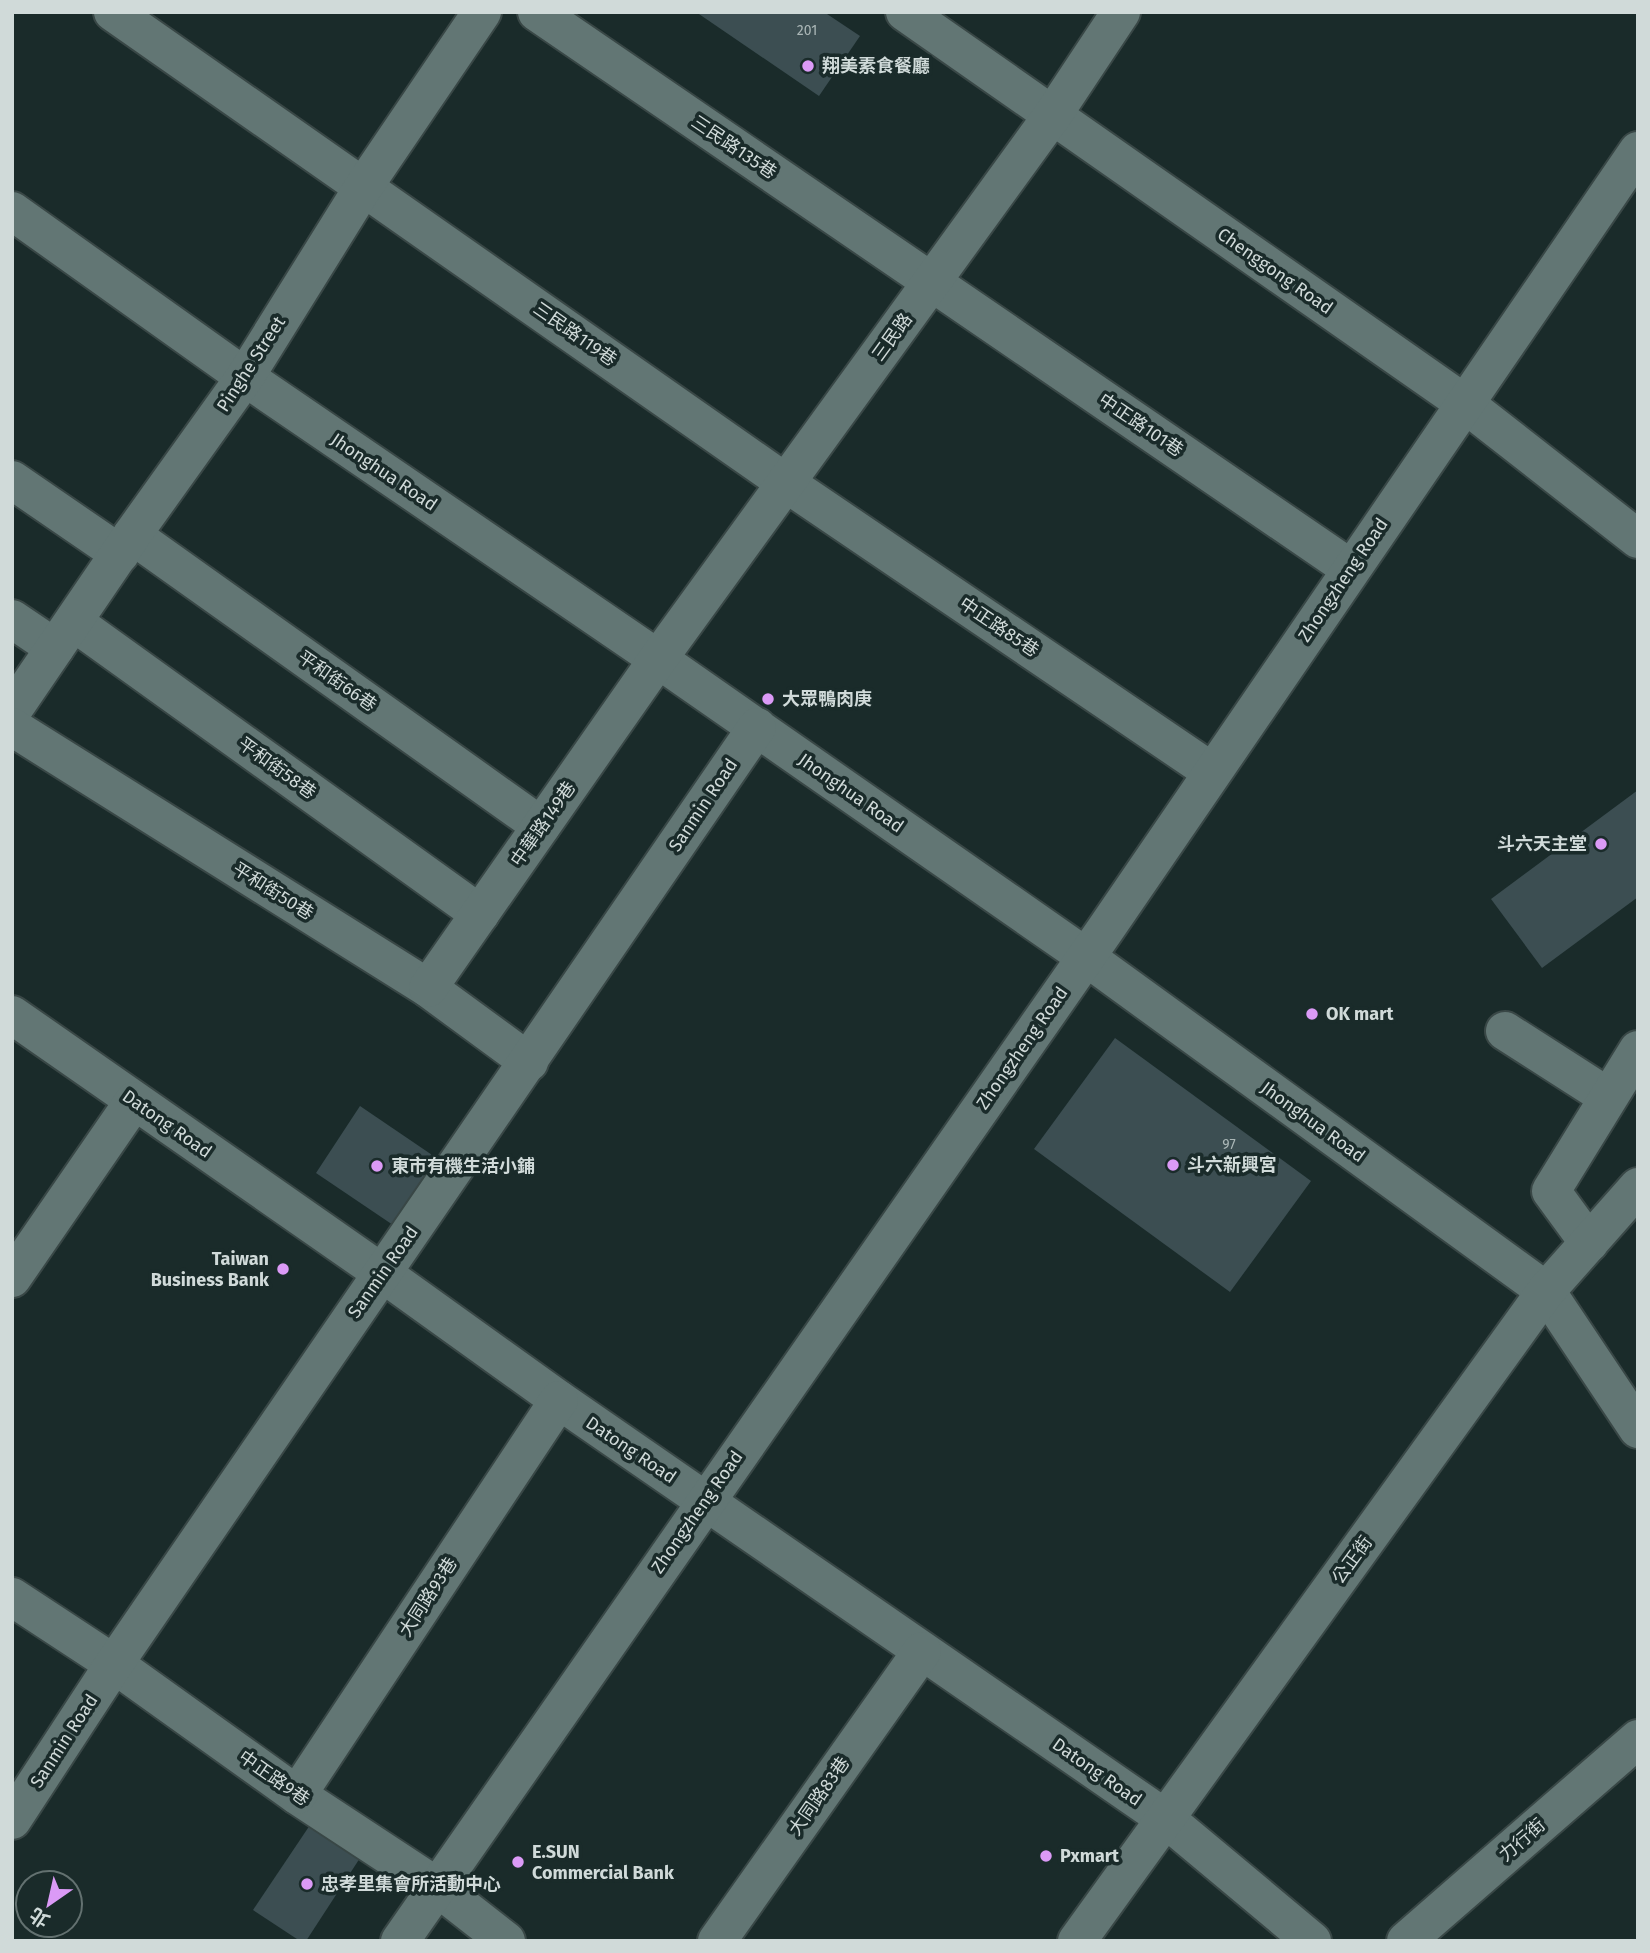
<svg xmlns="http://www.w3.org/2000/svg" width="1650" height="1953" viewBox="0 0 1650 1953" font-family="'Fira Sans','Noto Sans TC',sans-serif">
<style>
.building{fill:#3c4e52}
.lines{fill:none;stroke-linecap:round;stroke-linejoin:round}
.minor-casing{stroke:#394746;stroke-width:42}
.minor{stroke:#627674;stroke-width:38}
.poi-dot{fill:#db9af6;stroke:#1a2b2a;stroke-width:2.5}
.labels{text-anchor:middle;stroke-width:7;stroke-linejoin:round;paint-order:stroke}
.number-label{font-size:14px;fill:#abb7b7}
.poi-label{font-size:18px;font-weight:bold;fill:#d0dad9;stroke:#1a2b2a;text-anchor:start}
.street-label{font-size:18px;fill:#d0dad9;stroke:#1a2b2a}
</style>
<rect width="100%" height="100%" fill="#1a2b2a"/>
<g class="building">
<polygon points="696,12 824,12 860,36 819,96"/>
<polygon points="1638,790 1638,897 1542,968 1491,899"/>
<polygon points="1115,1038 1311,1181 1230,1292 1034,1149"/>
<polygon points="360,1106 438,1159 393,1225 316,1173"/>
<polygon points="310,1825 360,1858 306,1941 300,1941 253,1910"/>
</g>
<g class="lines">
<g class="minor-casing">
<g id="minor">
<polyline points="113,12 786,483 1212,772"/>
<polyline points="537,12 1351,569"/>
<polyline points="905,12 1464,403 1638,539"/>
<polyline points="12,211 245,377 658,659 1086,957 1546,1291 1638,1429"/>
<polyline points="12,480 120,554"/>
<polyline points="132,535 541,826"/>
<polyline points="12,619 55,648"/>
<polyline points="75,623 480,914"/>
<polyline points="12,711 132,535 245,377 364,186 482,12"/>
<polyline points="12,727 428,988 529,1062"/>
<polyline points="428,988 658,659 1052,116 1121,12"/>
<polyline points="12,1015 382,1273 559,1400 1166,1819 1312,1941"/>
<polyline points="1505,1031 1608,1097"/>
<polyline points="1589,1243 1551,1191 1638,1050"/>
<polyline points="12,1278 134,1101"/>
<polyline points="12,1597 114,1664 297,1795 437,1887 506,1941"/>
<polyline points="297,1795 559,1400"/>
<polyline points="12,1820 114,1664 757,727"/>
<polyline points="400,1941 1105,930 1638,151"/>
<polyline points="717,1941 922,1651"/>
<polyline points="1077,1941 1546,1291 1638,1187"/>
<polyline points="1406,1941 1638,1739"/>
</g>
</g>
<use href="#minor" class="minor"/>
</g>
<g class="poi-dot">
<circle cx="808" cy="66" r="7"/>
<circle cx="768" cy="699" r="7"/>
<circle cx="1601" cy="844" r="7"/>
<circle cx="1312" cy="1014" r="7"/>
<circle cx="1173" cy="1165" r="7"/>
<circle cx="377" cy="1166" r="7"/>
<circle cx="283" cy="1269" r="7"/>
<circle cx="1046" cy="1856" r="7"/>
<circle cx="518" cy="1862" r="7"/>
<circle cx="307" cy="1884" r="7"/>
</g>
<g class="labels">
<g class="number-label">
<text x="807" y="35">201</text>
<text x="1229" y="1149">97</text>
</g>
<g class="poi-label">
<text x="822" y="72">翔美素食餐廳</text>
<text x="782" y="705">大眾鴨肉庚</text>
<text x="1587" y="850" text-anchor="end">斗六天主堂</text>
<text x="1326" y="1020">OK mart</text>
<text x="1187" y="1171">斗六新興宮</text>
<text x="391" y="1172">東市有機生活小鋪</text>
<text x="269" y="1265" text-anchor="end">Taiwan<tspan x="269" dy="21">Business Bank</tspan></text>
<text x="532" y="1858">E.SUN<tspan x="532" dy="21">Commercial Bank</tspan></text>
<text x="1060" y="1862">Pxmart</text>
<text x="321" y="1890">忠孝里集會所活動中心</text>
</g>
<g class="street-label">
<text transform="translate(734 147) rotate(34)" y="6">三民路135巷</text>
<text transform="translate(1275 271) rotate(35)" y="6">Chenggong Road</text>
<text transform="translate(575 334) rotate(35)" y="6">三民路119巷</text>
<text transform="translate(892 337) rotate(-54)" y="6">三民路</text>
<text transform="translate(251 364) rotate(-57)" y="6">Pinghe Street</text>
<text transform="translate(1141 425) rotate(34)" y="6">中正路101巷</text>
<text transform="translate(384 472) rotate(34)" y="6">Jhonghua Road</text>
<text transform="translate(1343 580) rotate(-56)" y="6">Zhongzheng Road</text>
<text transform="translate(999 627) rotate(34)" y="6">中正路85巷</text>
<text transform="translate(337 681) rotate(35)" y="6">平和街66巷</text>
<text transform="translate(277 768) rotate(36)" y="6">平和街58巷</text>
<text transform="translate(851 793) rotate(35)" y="6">Jhonghua Road</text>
<text transform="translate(703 805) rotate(-56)" y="6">Sanmin Road</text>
<text transform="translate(543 824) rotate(-55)" y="6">中華路149巷</text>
<text transform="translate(273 891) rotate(32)" y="6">平和街50巷</text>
<text transform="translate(1022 1048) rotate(-55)" y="6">Zhongzheng Road</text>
<text transform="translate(1313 1122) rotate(36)" y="6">Jhonghua Road</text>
<text transform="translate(167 1124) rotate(35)" y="6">Datong Road</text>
<text transform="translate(383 1272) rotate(-55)" y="6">Sanmin Road</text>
<text transform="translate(631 1450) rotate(34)" y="6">Datong Road</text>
<text transform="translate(697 1512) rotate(-55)" y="6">Zhongzheng Road</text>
<text transform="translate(1352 1560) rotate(-54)" y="6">公正街</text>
<text transform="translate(428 1597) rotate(-57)" y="6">大同路93巷</text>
<text transform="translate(64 1741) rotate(-57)" y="6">Sanmin Road</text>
<text transform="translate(1097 1772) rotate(35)" y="6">Datong Road</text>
<text transform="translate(274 1778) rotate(35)" y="6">中正路9巷</text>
<text transform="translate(819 1796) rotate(-55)" y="6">大同路83巷</text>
<text transform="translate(1522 1840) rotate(-41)" y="6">力行街</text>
</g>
</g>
<rect width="1650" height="1953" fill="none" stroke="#d0dad9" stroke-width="28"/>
<g transform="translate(49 1904) rotate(214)"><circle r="33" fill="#1a2b2a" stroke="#637170" stroke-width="2"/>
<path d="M0-5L12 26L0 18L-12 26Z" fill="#db9af6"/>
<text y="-10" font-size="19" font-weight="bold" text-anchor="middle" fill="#d0dad9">北</text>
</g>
</svg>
